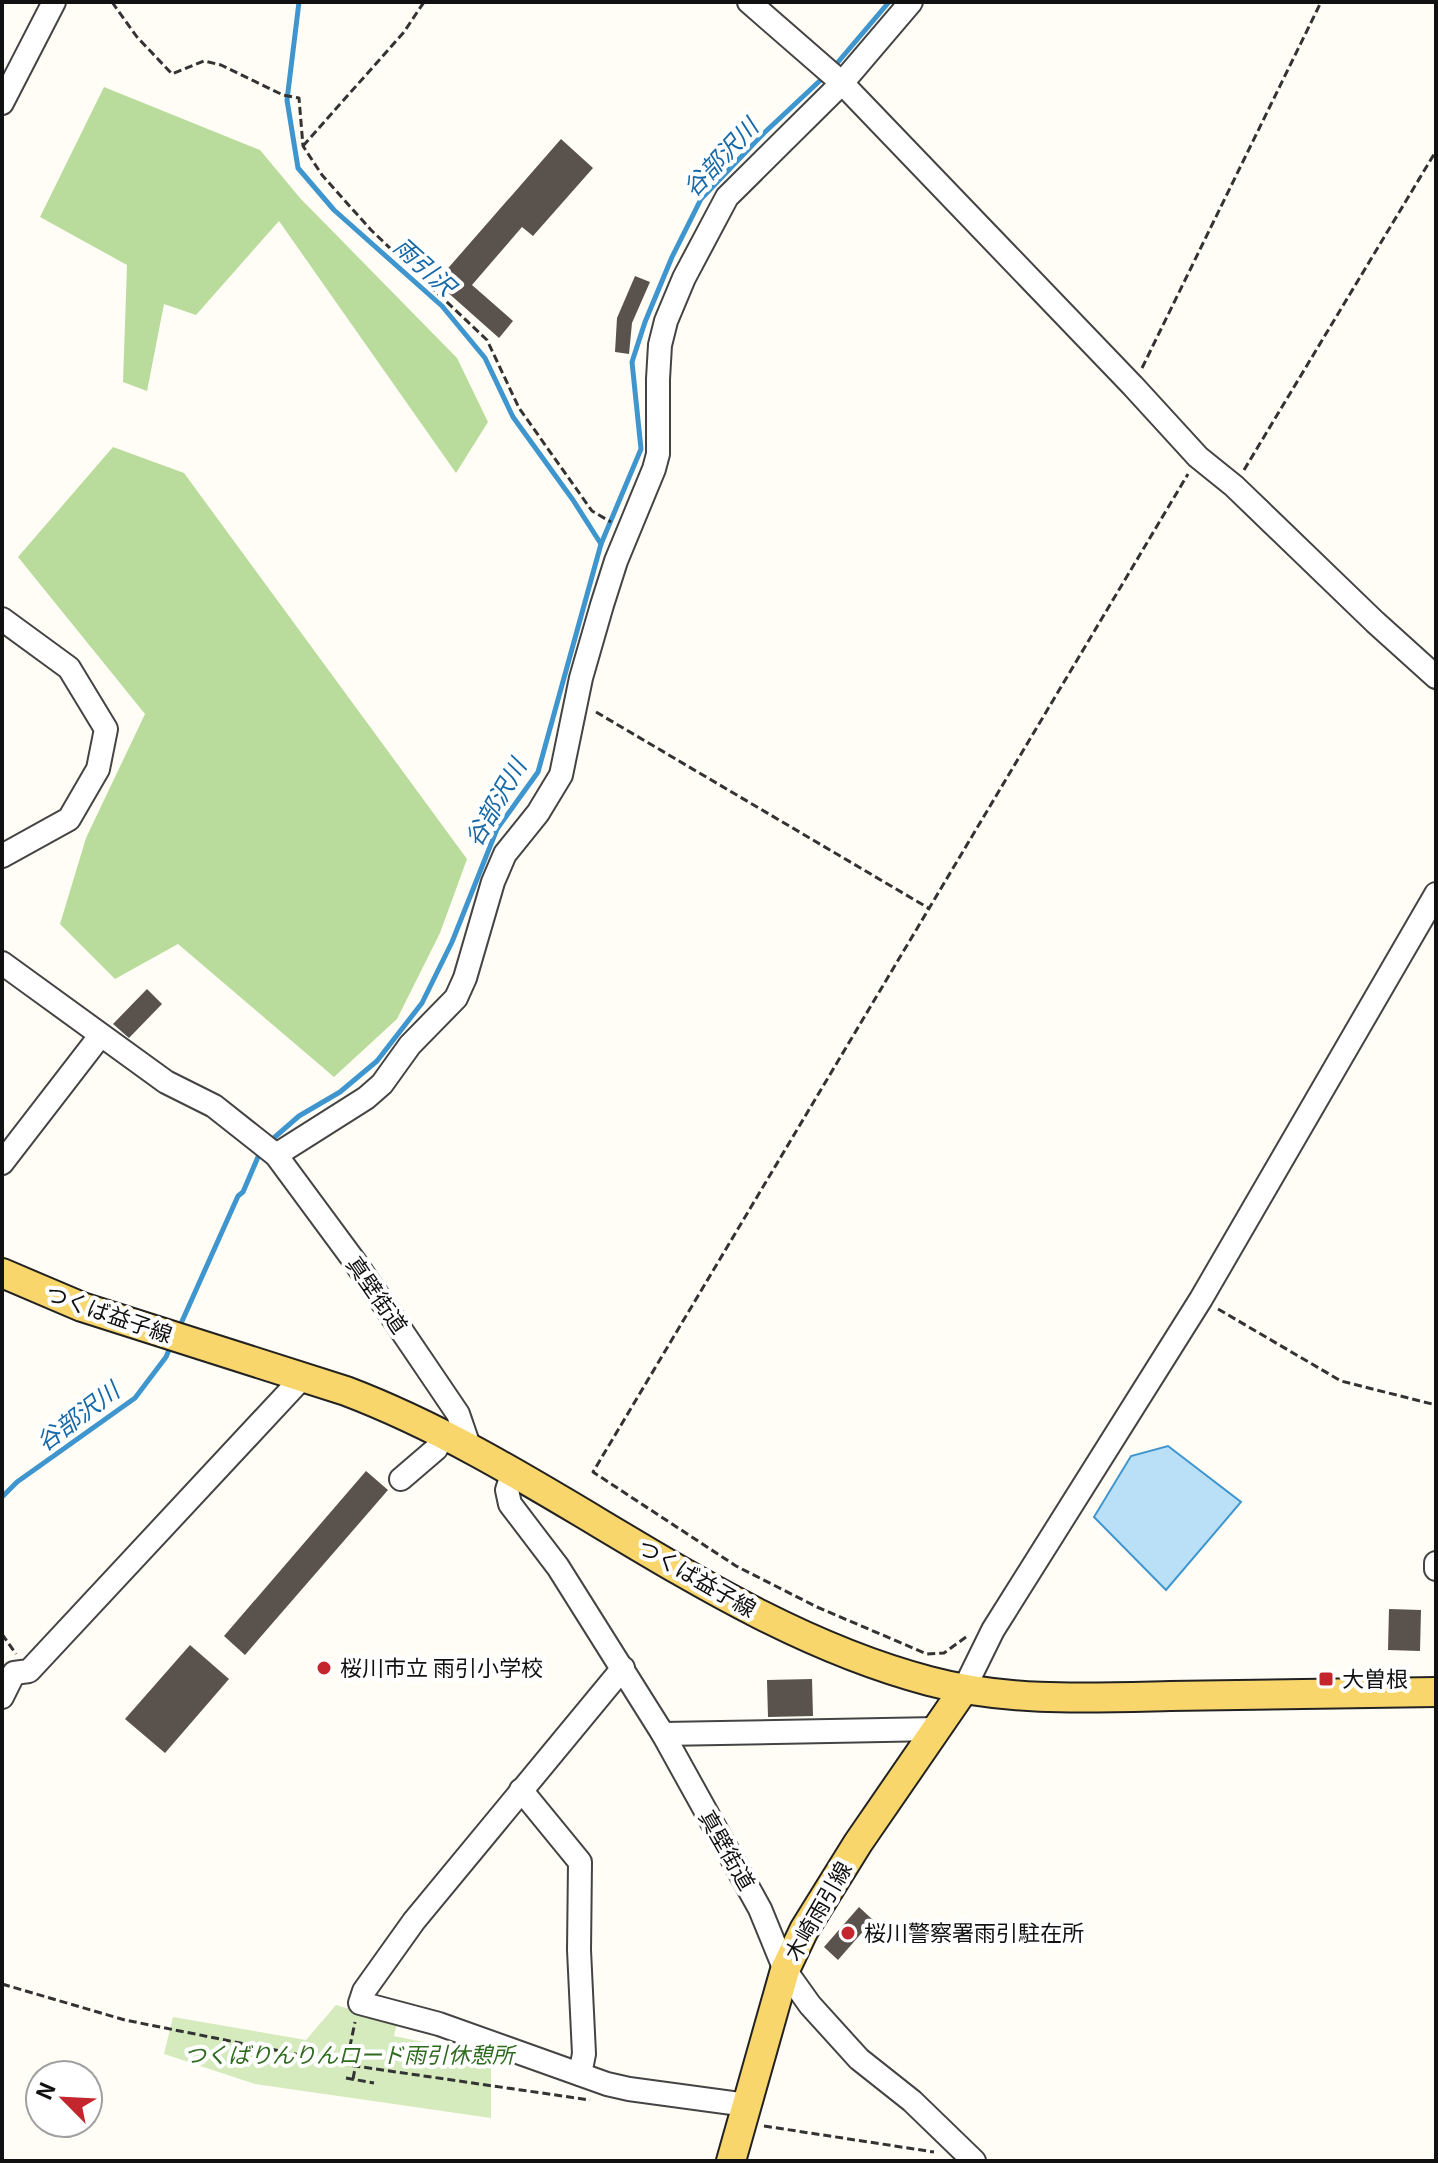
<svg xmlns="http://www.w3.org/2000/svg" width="1438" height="2163" viewBox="0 0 1438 2163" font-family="Georgia,'Noto Sans JP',serif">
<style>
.green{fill:#d5ebbd}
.forest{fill:#b9dc9c}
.water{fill:#b9e0f7;stroke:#3f96cf;stroke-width:2}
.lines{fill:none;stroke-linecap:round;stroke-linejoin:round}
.stream{stroke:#3f96cf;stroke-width:5}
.building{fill:#5a524d}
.minor-casing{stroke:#444;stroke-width:26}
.major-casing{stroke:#222;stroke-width:32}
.path{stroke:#333;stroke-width:3;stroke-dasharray:8 4;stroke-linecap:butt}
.minor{stroke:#fff;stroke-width:22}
.major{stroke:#f9d66b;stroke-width:28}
.poi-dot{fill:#c4262e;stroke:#fff;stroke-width:3}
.labels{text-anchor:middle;stroke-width:8;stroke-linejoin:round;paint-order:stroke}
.street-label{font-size:22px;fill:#111;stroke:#fff}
.poi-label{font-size:22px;fill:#111;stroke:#fff;text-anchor:start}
.park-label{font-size:22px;font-style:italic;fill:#2f6b1f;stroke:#fff}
.water-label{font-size:24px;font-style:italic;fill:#1768a6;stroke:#fff}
</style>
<rect width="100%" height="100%" fill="#fffdf5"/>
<polygon class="green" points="336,2005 397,2023 394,2036 491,2056 491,2118 255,2084 164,2054 173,2017 306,2040"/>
<g class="forest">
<polygon points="104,87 260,150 300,198 457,358 488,422 456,473 279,221 196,315 164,304 147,391 123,382 127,265 40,217"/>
<polygon points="113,447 184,473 467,859 440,933 397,1019 334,1077 178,944 115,979 60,924 86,838 145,714 18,557"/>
</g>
<polygon class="water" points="1168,1446 1241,1502 1166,1590 1094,1517 1131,1456"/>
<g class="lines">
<g class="stream">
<polyline points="299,2 287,100 298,168 334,210 442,306 485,358 513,417 573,500 601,544"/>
<polyline points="833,68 889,2"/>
<polyline points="268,1143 299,1116 340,1092 377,1061 422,1003 452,942 497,829 538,772 601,544 641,449 632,362 645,322 672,257 701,199 764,133 826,75"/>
<polyline points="179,1328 238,1196 243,1192 261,1150"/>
<polyline points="2,1497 17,1482 135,1398 166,1357 171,1345"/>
</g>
</g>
<g class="building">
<polygon points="561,139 593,168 533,236 522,227 472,285 513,321 499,338 436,282"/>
<polygon points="635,276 650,282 632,323 629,354 615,352 617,318"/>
<polygon points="147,989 162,1004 129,1038 113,1024"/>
<polygon points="366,1471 388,1490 245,1655 224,1636"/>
<polygon points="1389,1609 1421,1610 1420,1651 1388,1650"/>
<polygon points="190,1645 229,1679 165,1753 125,1719"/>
<polygon points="812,1679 813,1716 768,1717 767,1680"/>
<polygon points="859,1907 873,1920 838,1960 824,1947"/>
</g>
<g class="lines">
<g class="minor-casing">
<g id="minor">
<polyline points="749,2 842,83 1133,386 1198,457 1234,486 1375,622 1436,677"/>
<polyline points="2,103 54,2"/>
<polyline points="2,619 69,668 106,729 98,769 69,819 2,856"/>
<polyline points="2,963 166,1082 214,1106 276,1155 355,1262 435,1380 458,1414 469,1446"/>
<polyline points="276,1155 366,1098 382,1084 410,1045 456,998 465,978 493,882 505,854 538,813 561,775 581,678 602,605 616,561 654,469 658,454 658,379 660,345 666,321 684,278 727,197 842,83 911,2"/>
<polyline points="2,1163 100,1036"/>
<polyline points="513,1471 507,1490 510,1504 558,1567 663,1734 760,1909 785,1970 810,2005 859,2059 912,2101 974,2161"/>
<polyline points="401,1479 436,1449 444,1434"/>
<polyline points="1436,1563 1436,1569"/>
<polyline points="623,1668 414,1921 364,1991 360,2003 439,2024 607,2084 629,2089 747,2105"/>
<polyline points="964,1689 993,1630 1201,1299 1436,894"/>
<polyline points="2,1697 14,1673 29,1671 303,1377"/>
<polyline points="663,1734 937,1729"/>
<polyline points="521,1790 580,1862 579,1950 584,2054 580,2074"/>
</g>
</g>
<g class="major-casing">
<g id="major">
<path d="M2 1273 82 1307 346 1391C549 1468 717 1625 929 1681 1007 1702 1090 1698 1170 1696 1259 1695 1347 1693 1436 1692"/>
<polyline points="731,2161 785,1970 804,1930 858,1843 964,1689"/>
</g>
</g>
<g class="path">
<polyline points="112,2 137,37 172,74 204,61 221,65 283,95 299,98 303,146 322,175 371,230 487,340 519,408 592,511 611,522"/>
<polyline points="303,146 404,32 424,2"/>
<polyline points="1142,368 1321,2"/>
<polyline points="1244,470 1436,151"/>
<polyline points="596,712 930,909"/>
<polyline points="1218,1309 1341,1381 1436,1405"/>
<polyline points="2,1634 16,1654"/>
<polyline points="966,1637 944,1653 927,1654 817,1607 736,1566 593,1472 1188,474"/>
<polyline points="2,1984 125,2020 355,2066 590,2100"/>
<polyline points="346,2078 374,2083"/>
<polyline points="353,2079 358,2053 350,2046 355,2022"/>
<polyline points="764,2126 934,2152"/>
</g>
<use href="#minor" class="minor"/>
<use href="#major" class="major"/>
</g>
<g class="poi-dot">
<circle cx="324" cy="1668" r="8"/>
<rect x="1318" y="1671" width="16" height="16" rx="4"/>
<circle cx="848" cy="1933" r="8"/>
</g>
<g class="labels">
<g class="street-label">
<text transform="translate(377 1295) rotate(55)" y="8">真壁街道</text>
<text transform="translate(109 1314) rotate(19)" y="8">つくば益子線</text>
<text transform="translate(697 1578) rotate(30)" y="8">つくば益子線</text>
<text transform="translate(727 1850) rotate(60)" y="8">真壁街道</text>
<text transform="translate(818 1911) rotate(-60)" y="8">木崎雨引線</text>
</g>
<g class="poi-label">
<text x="340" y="1676">桜川市立 雨引小学校</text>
<text x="1342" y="1687">大曽根</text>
<text x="864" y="1941">桜川警察署雨引駐在所</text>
</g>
<g class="park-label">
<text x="349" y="2063">つくばりんりんロード雨引休憩所</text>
</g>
<g class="water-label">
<text transform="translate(721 158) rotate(-47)" y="8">谷部沢川</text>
<text transform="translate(424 267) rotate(42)" y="8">雨引沢</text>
<text transform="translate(496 803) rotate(-60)" y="8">谷部沢川</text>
<text transform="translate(78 1417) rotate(-37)" y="8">谷部沢川</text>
</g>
</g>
<rect width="1438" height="2163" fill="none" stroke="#111111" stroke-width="8"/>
<g transform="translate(64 2099) rotate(294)"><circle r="38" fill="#ffffff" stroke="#a0a0a0" stroke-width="2"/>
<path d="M0-6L14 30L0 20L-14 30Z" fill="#c4262e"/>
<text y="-12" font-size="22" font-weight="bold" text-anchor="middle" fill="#111111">N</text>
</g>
</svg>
